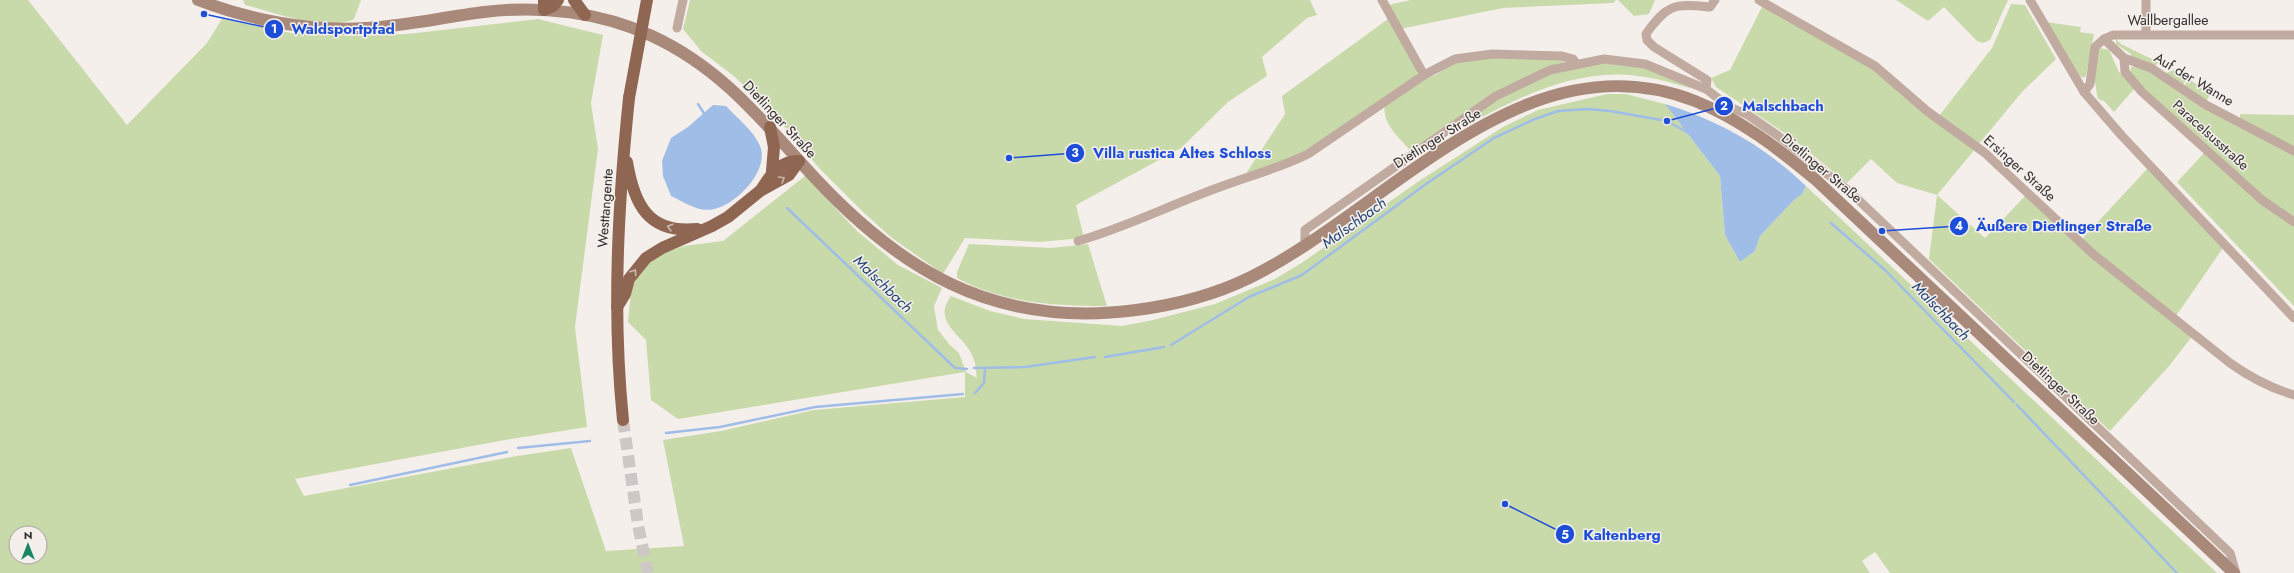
<svg xmlns="http://www.w3.org/2000/svg" width="2294" height="573" viewBox="0 0 2294 573" font-family="Jost,sans-serif">
<style>
.green{fill:#c9daaa;fill-rule:evenodd}
.water{fill:#9fbde6}
.lines{fill:none;stroke-linecap:round;stroke-linejoin:round}
.stream{stroke:#9fbde6;stroke-width:2.5}
.trunk-tunnel{stroke:#cdc8c6;stroke-width:12;stroke-dasharray:12 6;stroke-linecap:butt}
.minor{stroke:#c1aba0;stroke-width:9}
.secondary{stroke:#a98979;stroke-width:12}
.trunk{stroke:#8f6651;stroke-width:12}
.trunk-bridge{stroke:#8f6651;stroke-width:12}
.oneway{stroke:#ccb8ae}
.labels{text-anchor:middle;stroke-width:3;stroke-linejoin:round;paint-order:stroke}
.street-label{font-size:14px;fill:#2f2d2c;stroke:#f5efec}
.water-label{font-size:15px;font-style:italic;fill:#1a4173;stroke:#f5efec}
.leader{fill:none;stroke:#1d4ed8;stroke-width:1.5}
.callout-dot{fill:#1d4ed8;stroke:#f5efec;stroke-width:1.5}
.mark-label{font-size:12px;text-anchor:middle;font-weight:bold;fill:#fff}
.callout-label{font-size:15px;text-anchor:middle;font-weight:bold;fill:#1d4ed8;stroke:#f5efec;stroke-width:3;stroke-linejoin:round;paint-order:stroke}
</style>
<rect width="100%" height="100%" fill="#f5efec"/>
<g class="green">
<path d="M0 0H28L127 125 207 43 222 19 291 33 352 36 407 34 538 19 603 35 591 103 598 149 575 327 587 427 505 440 295 479 304 496 511 457 571 448 606 551 684 546 663 440 721 431 814 410 965 397V372L678 419 651 400 646 340 628 322 631 291 636 278 648 262 664 253 684 246 723 241 805 176 857 231 898 265 942 288 934 306 938 330 949 344 959 353 966 372 977 378C976 373 976 365 974 360 967 335 930 325 951 296L990 311 1024 319 1122 326 1153 320 1215 304 1275 279 1303 262 1419 181 1503 127 1538 110 1607 94H1626L1665 104 1720 176 1725 235 1740 262 1755 251 1760 236 1794 200 1802 194 1806 186 2217 573H1890L1875 552 1862 561 1870 573H0ZM16 533H40V557H16Z"/>
<path d="M243 0H361L354 19C324 33 275 12 245 5Z"/>
<polygon points="690,0 1310,0 1317,15 1307,18 1262,57 1267,76 1228,102 1181,148 1076,205 1084,238 1039,242 965,238 943,274 892,238 863,212 819,168 777,118 735,77 701,51 683,29"/>
<polygon points="1411,0 1616,0 1613,3 1503,8 1400,29 1388,5"/>
<polygon points="1618,0 1655,0 1649,14 1634,16"/>
<polygon points="1896,0 2008,0 1990,40 1983,43 1977,41 1944,7 1928,21"/>
<polygon points="2011,4 2025,5 2056,59 2022,92 1978,145 1939,116 1992,48"/>
<polygon points="1763,5 1875,69 1976,148 1937,195 1985,238 2027,194 2193,335 2170,365 2110,431 1929,259 1937,195 1897,183 1871,159 1847,183 1792,138 1716,87 1711,78 1730,70"/>
<polygon points="1388,19 1417,68 1417,75 1301,156 1248,174 1247,172 1285,114 1282,96"/>
<polygon points="2046,22 2081,27 2080,32 2094,34 2086,76 2083,78 2078,75"/>
<polygon points="2116,39 2121,44 2158,62 2155,67 2131,56 2131,54 2116,44"/>
<path d="M2100 48 2109 50 2119 72 2135 88 2114 112 2104 101 2098 99C2095 84 2091 62 2100 48Z"/>
<path d="M1495 57 1566 59V62C1509 78 1464 116 1417 150H1410C1398 136 1381 123 1385 103L1423 79 1436 75 1456 61Z"/>
<path d="M1600 63 1644 67 1691 86 1690 88C1675 84 1660 79 1645 77 1584 66 1527 93 1475 121L1472 117 1512 91 1551 74Z"/>
<polygon points="2139,66 2294,153 2294,217 2261,195 2139,85 2130,72 2131,67"/>
<polygon points="2174,70 2187,78 2183,85 2166,73"/>
<polygon points="2189,79 2210,94 2206,102 2184,86"/>
<polygon points="2240,114 2294,115 2294,149 2240,118"/>
<polygon points="2205,152 2294,224 2294,306 2177,182"/>
<polygon points="2148,168 2223,248 2176,316 2081,240"/>
<path d="M969 244 1051 248 1088 244 1107 306C1055 306 1003 303 957 278V272Z"/>
</g>
<g class="water">
<path d="M1665 104C1718 120 1766 147 1806 186L1802 194 1794 200 1760 236 1755 251 1740 262 1725 235 1720 176Z"/>
<path d="M713 105 726 106C737 118 754 131 760 146 770 170 737 204 714 209 699 213 684 202 671 196L663 176 662 161 671 138 688 127Z"/>
</g>
<g class="lines">
<g class="stream">
<polyline points="698,104 705,115"/>
<polyline points="787,208 955,368 967,369"/>
<polyline points="1831,223 1886,271 2014,402"/>
<polyline points="1171,345 1249,297 1302,275 1426,184 1494,138 1535,119 1558,111 1588,109 1610,111 1667,121 1690,134"/>
<polyline points="1105,357 1164,347"/>
<polyline points="974,368 1025,367 1095,357"/>
<polyline points="975,393 984,383 985,369"/>
<polyline points="2017,405 2177,573"/>
<polyline points="666,433 720,427 815,407 963,394"/>
<polyline points="518,448 590,441"/>
<polyline points="350,485 507,452"/>
</g>
<polyline class="trunk-tunnel" points="623,420 638,525 648,573"/>
<g class="minor">
<polyline points="1382,0 1424,75"/>
<path d="M1759 0 1875 66 1927 111 1985 153 2093 254 2230 363C2251 378 2270 388 2294 395"/>
<polyline points="2030,0 2084,92 2122,136 2294,318"/>
<polyline points="2146,0 2146,34"/>
<polyline points="677,28 683,0"/>
<polyline points="2104,39 2124,58 2151,68 2206,105 2294,151"/>
<polyline points="2124,58 2125,72 2142,92 2262,200 2294,222"/>
<path d="M1706 89 1707 80 1654 47 1647 40 1646 34C1668 3 1675 4 1710 7L1715 0"/>
<polyline points="2084,92 2090,84 2095,47 2104,39 2113,35 2294,35"/>
<path d="M1078 241C1127 227 1172 204 1220 187 1251 175 1278 169 1308 154L1424 75 1455 59 1492 54 1562 56 1573 59 1576 63"/>
<polyline points="1305,245 1305,230 1496,96 1550,70 1604,59 1645,64 1706,89 1728,106 1748,115 1777,135 1849,191 2230,553 2236,573"/>
</g>
<path class="secondary" d="M198 0C250 20 310 32 367 28 406 26 444 17 484 12 541 5 600 12 652 36 717 66 757 114 803 165 896 269 992 329 1136 310 1175 305 1214 295 1249 278 1388 210 1523 34 1695 101 1740 119 1779 149 1816 180L2234 573"/>
<g class="trunk">
<polyline points="544,0 544,10 553,6 558,0"/>
<polyline points="574,0 585,15"/>
<polyline points="770,127 774,147 772,171"/>
<path d="M627 162C634 204 648 234 697 229"/>
<path d="M761 190C771 174 779 161 799 161"/>
<polyline points="617,307 625,294 629,279 646,258 662,248 712,226 728,217 760,191 789,175 799,161"/>
<path d="M623 420C612 312 618 205 629 98"/>
</g>
<polyline class="trunk-bridge" points="629,98 647,0"/>
</g>
<defs><path id="oneway-chevron" d="M-2-3.5L2.5 0L-2 3.5" fill="none" stroke-width="1.6" stroke-linecap="round" stroke-linejoin="round"/></defs>
<g class="oneway">
<use href="#oneway-chevron" transform="translate(782 179) rotate(-31)"/>
<use href="#oneway-chevron" transform="translate(670 227) rotate(-164)"/>
<use href="#oneway-chevron" transform="translate(634 272) rotate(-56)"/>
</g>
<g class="labels">
<g class="street-label">
<text x="2168" y="25">Wallbergallee</text>
<text transform="translate(2194 79) rotate(31)" y="5">Auf der Wanne</text>
<text transform="translate(780 119) rotate(47)" y="5">Dietlinger Straße</text>
<text transform="translate(2211 135) rotate(42)" y="5">Paracelsusstraße</text>
<text transform="translate(1437 138) rotate(-32)" y="5">Dietlinger Straße</text>
<text transform="translate(1822 168) rotate(40)" y="5">Dietlinger Straße</text>
<text transform="translate(2020 168) rotate(42)" y="5">Ersinger Straße</text>
<text transform="translate(605 208) rotate(-86)" y="5">Westtangente</text>
<text transform="translate(2061 388) rotate(43)" y="5">Dietlinger Straße</text>
</g>
<g class="water-label">
<text transform="translate(1354 223) rotate(-36)" y="5">Malschbach</text>
<text transform="translate(883 284) rotate(44)" y="5">Malschbach</text>
<text transform="translate(1941 311) rotate(46)" y="5">Malschbach</text>
</g>
</g>
<path class="leader" d="M204 14L274 29M1667 121L1724 106M1009 158L1075 153M1882 231L1959 226M1505 504L1565 534"/>
<g class="callout-dot">
<circle cx="204" cy="14" r="4"/>
<circle cx="1667" cy="121" r="4"/>
<circle cx="1009" cy="158" r="4"/>
<circle cx="1882" cy="231" r="4"/>
<circle cx="1505" cy="504" r="4"/>
<circle cx="274" cy="29" r="10"/>
<circle cx="1724" cy="106" r="10"/>
<circle cx="1075" cy="153" r="10"/>
<circle cx="1959" cy="226" r="10"/>
<circle cx="1565" cy="534" r="10"/>
</g>
<g class="mark-label">
<text x="274" y="33">1</text>
<text x="1724" y="110">2</text>
<text x="1075" y="157">3</text>
<text x="1959" y="230">4</text>
<text x="1565" y="539">5</text>
</g>
<g class="callout-label">
<text x="343" y="34">Waldsportpfad</text>
<text x="1783" y="111">Malschbach</text>
<text x="1182" y="158">Villa rustica Altes Schloss</text>
<text x="2064" y="231">Äußere Dietlinger Straße</text>
<text x="1622" y="540">Kaltenberg</text>
</g>
<g transform="translate(28 545)"><circle r="19" fill="#f5efec" stroke="#a6a19f"/>
<path d="M0-3L7 15L0 10L-7 15Z" fill="#188563"/>
<text y="-6" font-size="11" font-weight="bold" text-anchor="middle" fill="#2f2d2c">N</text>
</g>
</svg>
